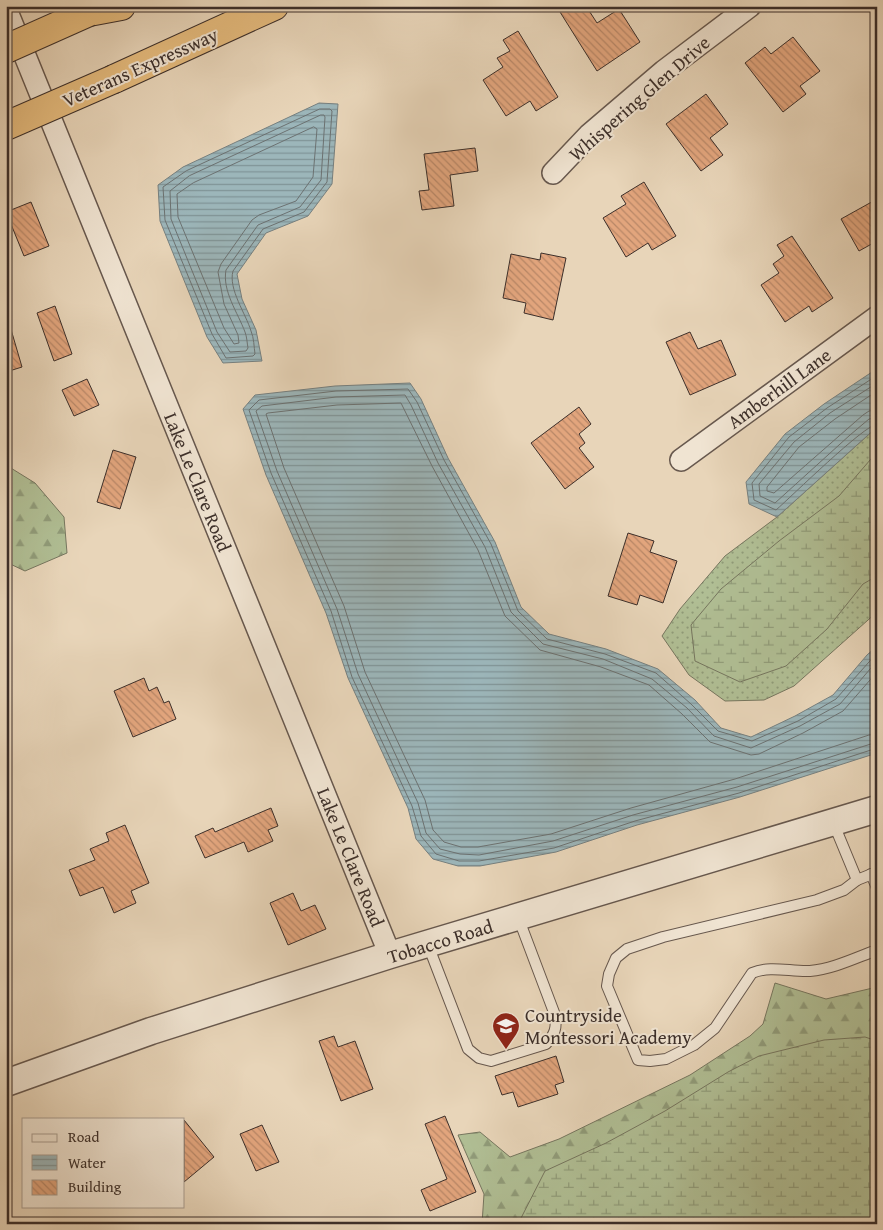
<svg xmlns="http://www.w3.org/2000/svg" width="883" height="1230" viewBox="0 0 883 1230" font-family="'Gentium Book Plus',serif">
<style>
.grass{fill:url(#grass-dots);stroke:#76765f}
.forest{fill:url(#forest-firs);stroke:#76765f}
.wetland{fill:url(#wetland-marsh);stroke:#76765f}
.water{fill:url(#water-rules);stroke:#768080}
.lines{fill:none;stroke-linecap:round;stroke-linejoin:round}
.shore{stroke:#6c7272;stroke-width:1}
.building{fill:url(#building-back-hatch);stroke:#3c2f2a}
.service-casing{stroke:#67584e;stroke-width:12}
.minor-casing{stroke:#67584e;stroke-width:24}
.tertiary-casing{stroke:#67584e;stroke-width:29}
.motorway-casing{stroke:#3c2f2a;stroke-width:30}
.service{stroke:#f0e4d2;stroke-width:10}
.minor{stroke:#f0e4d2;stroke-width:21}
.tertiary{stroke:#f0e4d2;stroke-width:26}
.motorway{stroke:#e4ba7c;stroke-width:28}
.motorway-bridge-casing{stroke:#3c2f2a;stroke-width:30;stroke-linecap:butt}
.motorway-bridge{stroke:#e4ba7c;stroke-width:28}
.labels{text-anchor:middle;stroke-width:4;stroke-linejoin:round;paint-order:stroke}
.street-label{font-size:19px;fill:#3c2f2a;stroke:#f0e4d2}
.poi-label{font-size:19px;fill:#3c2f2a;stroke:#f0e4d2;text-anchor:start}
</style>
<defs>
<pattern id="grass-dots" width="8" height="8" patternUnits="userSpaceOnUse" patternTransform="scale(1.25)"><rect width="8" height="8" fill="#b0be94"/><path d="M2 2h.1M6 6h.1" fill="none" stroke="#909b79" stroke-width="1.8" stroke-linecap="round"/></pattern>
<pattern id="forest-firs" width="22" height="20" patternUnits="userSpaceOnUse" patternTransform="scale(1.25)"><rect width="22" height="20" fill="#b0be94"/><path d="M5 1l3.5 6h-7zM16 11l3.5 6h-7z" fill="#909b79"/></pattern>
<pattern id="wetland-marsh" width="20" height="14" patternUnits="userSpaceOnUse" patternTransform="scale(1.25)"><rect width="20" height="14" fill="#b0be94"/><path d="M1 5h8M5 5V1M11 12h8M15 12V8" fill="none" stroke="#909b79"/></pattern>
<pattern id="water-rules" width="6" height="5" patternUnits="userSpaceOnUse" patternTransform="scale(1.25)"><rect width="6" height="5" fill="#9cb6ba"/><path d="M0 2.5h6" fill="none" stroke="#809497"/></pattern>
<pattern id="building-back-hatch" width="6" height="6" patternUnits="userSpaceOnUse" patternTransform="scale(1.25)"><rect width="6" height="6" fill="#e2a57d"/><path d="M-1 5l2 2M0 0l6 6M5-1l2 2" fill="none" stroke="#b88767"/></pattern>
</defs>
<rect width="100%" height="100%" fill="#e8d5b9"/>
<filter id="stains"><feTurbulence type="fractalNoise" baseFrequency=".004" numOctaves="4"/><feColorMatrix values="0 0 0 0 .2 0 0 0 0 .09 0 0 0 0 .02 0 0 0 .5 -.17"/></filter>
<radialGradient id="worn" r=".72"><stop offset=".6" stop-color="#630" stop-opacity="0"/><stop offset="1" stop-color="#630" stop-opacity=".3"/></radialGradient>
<polygon class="grass" points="877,427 877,612 794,686 764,700 725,701 689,675 662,636 680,609 725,556 777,517"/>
<g class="forest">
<polygon points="6,465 35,483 64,517 67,553 25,571 6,562"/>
<polygon points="775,983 826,999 877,987 877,1224 482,1224 484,1194 458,1135 480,1132 510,1157 559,1139 690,1075 750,1036 763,1024"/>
</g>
<g class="wetland">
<polygon points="877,452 877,576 863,584 827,629 786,666 740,682 695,661 691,625 721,589 779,541 839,496"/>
<polygon points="865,1037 877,1041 877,1224 518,1224 545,1171 606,1143 665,1111 728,1072 759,1056 824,1040"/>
</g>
<g class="water">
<polygon points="319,103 338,104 332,184 308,216 266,233 237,274 242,299 256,330 262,361 223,363 207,337 160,221 158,185 183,167"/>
<polygon points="872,372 877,372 877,427 777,517 749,504 746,482 785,434 824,404"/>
<polygon points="410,383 421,399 448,458 495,542 521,607 549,634 606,649 658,669 695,700 721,728 751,737 795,716 833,695 867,655 877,646 877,753 740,797 637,825 556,852 480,866 458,866 433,859 416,839 408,808 348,678 326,613 266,475 243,409 255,395 335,386"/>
</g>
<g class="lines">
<g class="shore">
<path d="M320 109H330L332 111 327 182 304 212 263 229 233 271C228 289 246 314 251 331 254 338 254 347 255 354L253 356 226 358 212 334 165 220 163 187 186 171Z"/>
<path d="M321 115H324L325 117 321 180 300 207 258 225 226 270C222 291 238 313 245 332 247 337 247 343 248 348L246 351 230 352 217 332 171 219 170 191 189 176Z"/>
<polygon points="314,127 317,129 313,177 296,201 259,215 252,220 221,264 218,272 224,304 238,335 239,343 234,344 224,328 178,217 177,194 193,183"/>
<path d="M877 377 873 378 827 408 789 437 752 483 754 500 776 510C791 497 864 425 877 424"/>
<polyline points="877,383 830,413 794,442 759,484 760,496 775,503 850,435 869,419 877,418"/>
<polyline points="877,391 835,419 799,447 767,487 767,491 774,493 863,415 869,411 877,410"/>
<polyline points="877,653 836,699 798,721 752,741 718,731 691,704 656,673 605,654 547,639 518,611 491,544 444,460 417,402 408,389 336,391 259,400 249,410 271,473 331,611 352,677 412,806 421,836 436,854 459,861 479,861 554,848 635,821 739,793 877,748"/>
<polyline points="877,661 840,704 800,726 751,748 714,736 687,708 652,679 603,659 543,644 511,612 485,547 438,463 411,405 405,395 336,397 262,406 256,411 277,471 337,609 358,674 418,803 426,833 440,849 460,854 479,855 553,841 633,815 737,787 877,742"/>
<polyline points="877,672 843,711 803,733 759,754 751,755 710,742 682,714 649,685 601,667 540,650 505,616 478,550 432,466 401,403 337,405 268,413 266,414 284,468 344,606 365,672 425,800 433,830 444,842 461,847 478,847 551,834 631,808 735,779 869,735 877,734"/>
</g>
</g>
<g class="building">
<polygon points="569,6 586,6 597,23 619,9 640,42 597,71 560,12"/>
<polygon points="518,31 558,97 536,111 530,101 506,116 483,80 503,67 497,58 510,51 503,40"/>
<polygon points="793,37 820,71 800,86 806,94 783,112 745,63 765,47 771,54"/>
<polygon points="706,94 728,124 710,138 723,155 701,171 666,124"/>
<polygon points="475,148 478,171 450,175 454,206 422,210 419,191 429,190 424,154"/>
<polygon points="644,182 676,236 652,250 648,243 626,257 603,218 626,204 621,196"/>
<polygon points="877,199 877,241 859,251 841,219"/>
<polygon points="31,202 49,246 24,256 6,212"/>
<polygon points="792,236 833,298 812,312 809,306 785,322 761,285 779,273 773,264 784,256 777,245"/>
<polygon points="541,253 566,258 553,320 524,313 526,303 503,298 511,254 540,260"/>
<polygon points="55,306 72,354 54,361 37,313"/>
<polygon points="10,326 22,367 6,372 6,327"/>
<polygon points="690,332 698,349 721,340 736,375 690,395 666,342"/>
<polygon points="87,379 99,405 74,416 62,390"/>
<polygon points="579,407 591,424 579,434 585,443 579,448 594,467 565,489 531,443"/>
<polygon points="113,450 136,457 120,509 97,502"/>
<polygon points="628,533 654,541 650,552 677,561 663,603 640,595 637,605 608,596"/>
<polygon points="144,678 149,691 157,687 164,703 169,701 176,719 133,737 114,691"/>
<polygon points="271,808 278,826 268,830 273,841 248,852 244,842 205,858 195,836 213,828 215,832"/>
<polygon points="125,825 149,883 131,891 136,903 114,913 103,887 80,896 69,870 95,860 90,849 109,841 106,833"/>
<polygon points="293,893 301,911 315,905 326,929 288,945 270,903"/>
<polygon points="334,1036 338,1047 355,1041 373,1089 341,1101 319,1041"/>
<polygon points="556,1056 564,1082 555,1085 558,1094 518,1107 513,1092 502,1095 495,1076"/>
<polygon points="445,1116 476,1192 430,1211 421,1190 447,1179 425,1124"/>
<polygon points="184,1120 214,1157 184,1182"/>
<polygon points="262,1125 279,1162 256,1171 240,1134"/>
</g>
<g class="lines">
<g class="service-casing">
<g id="service">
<polyline points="833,822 857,880 877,872"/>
<polyline points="871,874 877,888"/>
<path d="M857 880 844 890 817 900 663 937 627 949 616 958 609 974 607 986 638 1060 650 1061 666 1059 694 1045 715 1028 752 973C771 965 790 972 810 971 833 969 855 958 877 950"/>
<path d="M428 945 468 1049 479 1058 491 1061 546 1044C555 1034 557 1028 555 1015L518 917"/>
</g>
</g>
<g class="minor-casing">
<g id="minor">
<polyline points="6,9 390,955"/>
<polyline points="553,173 589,135 664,71 750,6"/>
<polyline points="681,460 877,317"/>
</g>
</g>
<g class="tertiary-casing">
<polyline id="tertiary" points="6,1083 151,1031 390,955 877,809"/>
</g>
<g class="motorway-casing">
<g id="motorway">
<polyline points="89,12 121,6"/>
<polyline points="114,79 274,6"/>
</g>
</g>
<use href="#service" class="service"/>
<use href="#minor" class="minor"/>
<use href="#tertiary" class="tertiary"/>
<use href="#motorway" class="motorway"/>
<g class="motorway-bridge-casing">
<g id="motorway-bridge">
<polyline points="6,49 89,12"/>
<polyline points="6,126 114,79"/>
</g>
</g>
<use href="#motorway-bridge" class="motorway-bridge"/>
</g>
<defs>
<g id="school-pin" transform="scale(1.4375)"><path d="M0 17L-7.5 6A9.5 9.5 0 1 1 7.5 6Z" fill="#8f2418" stroke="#f0e4d2"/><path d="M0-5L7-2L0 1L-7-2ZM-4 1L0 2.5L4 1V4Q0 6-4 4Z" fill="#fff"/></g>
</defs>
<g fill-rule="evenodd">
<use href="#school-pin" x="506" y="1026"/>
</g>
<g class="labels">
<g class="street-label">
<text transform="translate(140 67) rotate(-24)" y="7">Veterans Expressway</text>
<text transform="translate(639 98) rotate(-41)" y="7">Whispering Glen Drive</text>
<text transform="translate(779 388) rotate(-36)" y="7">Amberhill Lane</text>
<text transform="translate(198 482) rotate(68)" y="7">Lake Le Clare Road</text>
<text transform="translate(351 857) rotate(68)" y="7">Lake Le Clare Road</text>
<text transform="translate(440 941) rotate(-17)" y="7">Tobacco Road</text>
</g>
<g class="poi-label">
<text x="525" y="1022">Countryside<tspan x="525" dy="22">Montessori Academy</tspan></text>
</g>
</g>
<rect width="883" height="1230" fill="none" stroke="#e8d5b9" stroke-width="25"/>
<rect x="8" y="8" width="868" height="1215" fill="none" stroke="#3c2f2a" stroke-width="2.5"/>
<rect x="12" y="12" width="858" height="1205" fill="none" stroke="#3c2f2a"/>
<rect x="22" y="1118" width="162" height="90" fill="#f0e4d2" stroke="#a89c8f"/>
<rect x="32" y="1134" width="25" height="8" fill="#f0e4d2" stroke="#a89c8f"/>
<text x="68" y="1142" font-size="15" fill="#3c2f2a">Road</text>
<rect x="32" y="1155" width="25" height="15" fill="url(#water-rules)" stroke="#a89c8f"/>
<text x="68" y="1168" font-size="15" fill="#3c2f2a">Water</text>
<rect x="32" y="1180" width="25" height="15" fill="url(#building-back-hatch)" stroke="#a89c8f"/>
<text x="68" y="1192" font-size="15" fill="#3c2f2a">Building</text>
<rect width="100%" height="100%" filter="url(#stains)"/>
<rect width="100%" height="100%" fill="url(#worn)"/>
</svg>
